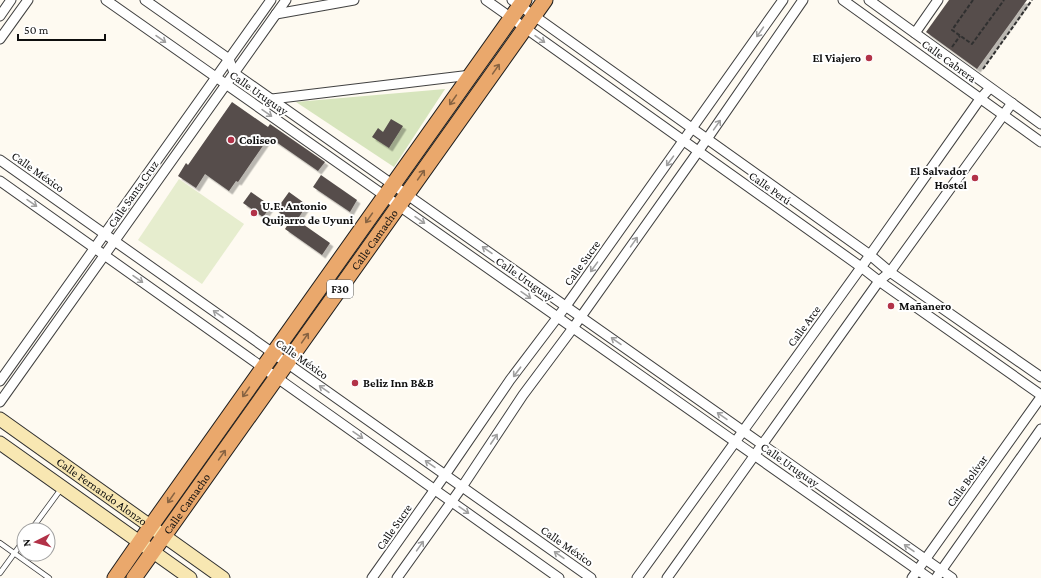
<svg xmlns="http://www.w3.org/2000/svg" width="1041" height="578" viewBox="0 0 1041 578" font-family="'Crimson Pro',serif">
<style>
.green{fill:#d7e5bd}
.pitch{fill:#e6edce}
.building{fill:#564e4c;filter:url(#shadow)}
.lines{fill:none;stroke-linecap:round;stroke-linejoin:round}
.service-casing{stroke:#414141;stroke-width:6}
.minor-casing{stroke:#414141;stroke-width:11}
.secondary-casing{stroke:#303030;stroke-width:15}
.trunk-casing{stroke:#1f1f1f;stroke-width:17}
.path{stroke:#303030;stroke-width:2;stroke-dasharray:4 2;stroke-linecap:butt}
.service{stroke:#fff;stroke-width:4.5}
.minor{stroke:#fff;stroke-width:9}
.secondary{stroke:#f8e7b2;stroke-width:13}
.trunk{stroke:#eaa86c;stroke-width:15}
.oneway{stroke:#9f9f9f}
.oneway2{stroke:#876342}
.poi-dot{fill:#b23248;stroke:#fff;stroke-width:1.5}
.labels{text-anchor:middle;stroke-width:4;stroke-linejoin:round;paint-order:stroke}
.shield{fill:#fff;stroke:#565656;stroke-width:1}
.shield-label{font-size:11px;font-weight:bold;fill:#0e0e0e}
.poi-label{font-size:12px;font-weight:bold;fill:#0e0e0e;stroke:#fff;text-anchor:start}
.street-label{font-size:12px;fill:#0e0e0e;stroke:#fff}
</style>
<defs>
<filter id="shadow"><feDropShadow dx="3.5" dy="3.5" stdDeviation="0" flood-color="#0004"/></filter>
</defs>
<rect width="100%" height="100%" fill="#fefaf1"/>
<polygon class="green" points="445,89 394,167 296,102"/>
<polygon class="pitch" points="179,179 244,224 202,284 138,240"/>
<g class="building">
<polygon points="949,0 1027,0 977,69 926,32"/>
<polygon points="232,102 268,127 270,124 325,162 318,171 269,137 238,182 236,181 229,191 205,174 196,188 178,176 186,163 188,165"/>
<polygon points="391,119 403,126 389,148 372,137 378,128 383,132"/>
<polygon points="321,175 357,200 350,212 313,187"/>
<polygon points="251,192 271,206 263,217 243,203"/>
<polygon points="289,192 307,205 297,220 330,243 322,255 285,229 290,221 276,210"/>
</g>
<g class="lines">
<g class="service-casing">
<g id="service">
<polyline points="31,530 61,489"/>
<polyline points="0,543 49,578"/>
<polyline points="0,573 24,540"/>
</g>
</g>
<g class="minor-casing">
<g id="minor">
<polyline points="106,0 929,578"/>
<polyline points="145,0 229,59 234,73 952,578"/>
<polyline points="486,0 861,267 879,281 1041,395"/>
<polyline points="512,0 870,255 890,272 1041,377"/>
<polyline points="843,0 1041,142"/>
<polyline points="869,0 1041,124"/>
<polyline points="276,14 354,0"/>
<polyline points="0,16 11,0"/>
<polyline points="915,33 938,0"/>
<polyline points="0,39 28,0"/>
<polyline points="272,99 471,75"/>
<polyline points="0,160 591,578"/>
<polyline points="0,181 559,578"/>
<polyline points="0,381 271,0"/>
<polyline points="0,402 286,0"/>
<polyline points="372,578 445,475 510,380 566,306 783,0"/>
<polyline points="397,578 462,487 523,395 573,328 707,139 803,0"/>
<polyline points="637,578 870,255 980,99 990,88"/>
<polyline points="667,578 879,281 890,272 1012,103"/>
<polyline points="912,578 1041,397"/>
<polyline points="936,578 1041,429"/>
</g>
</g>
<g class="secondary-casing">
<g id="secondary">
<path id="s1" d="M0 419 223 578"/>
<polyline points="0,443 190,578"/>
</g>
</g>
<g class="trunk-casing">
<g id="trunk">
<polyline points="115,578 151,526 524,0"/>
<path id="s2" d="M134 578 545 0"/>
</g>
</g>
<g class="path">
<polyline points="973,0 952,30 972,44 1004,0"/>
<polyline points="952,47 960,36"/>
<polyline points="983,69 1032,0"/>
</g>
<use href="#service" class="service"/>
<use href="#minor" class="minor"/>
<use href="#secondary" class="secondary"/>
<use href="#trunk" class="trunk"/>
</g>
<defs><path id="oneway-shaft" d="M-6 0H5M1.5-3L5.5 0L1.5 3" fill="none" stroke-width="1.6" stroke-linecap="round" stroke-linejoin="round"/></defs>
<g class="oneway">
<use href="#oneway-shaft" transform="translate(760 32) rotate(125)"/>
<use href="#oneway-shaft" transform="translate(161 39) rotate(35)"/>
<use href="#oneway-shaft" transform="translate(540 39) rotate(35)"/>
<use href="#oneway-shaft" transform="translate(267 113) rotate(35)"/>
<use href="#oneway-shaft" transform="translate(717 125) rotate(-55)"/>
<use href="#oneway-shaft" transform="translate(670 161) rotate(126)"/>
<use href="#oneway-shaft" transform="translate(32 203) rotate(35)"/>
<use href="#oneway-shaft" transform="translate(420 220) rotate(35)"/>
<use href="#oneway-shaft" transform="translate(634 242) rotate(-55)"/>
<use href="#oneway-shaft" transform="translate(487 250) rotate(-145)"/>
<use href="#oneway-shaft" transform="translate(594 267) rotate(126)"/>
<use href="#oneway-shaft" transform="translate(138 279) rotate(35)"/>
<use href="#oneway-shaft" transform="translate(526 295) rotate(35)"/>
<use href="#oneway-shaft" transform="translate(218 314) rotate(-145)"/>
<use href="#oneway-shaft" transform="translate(616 341) rotate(-145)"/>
<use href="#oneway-shaft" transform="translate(517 372) rotate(127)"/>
<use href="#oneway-shaft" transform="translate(324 389) rotate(-145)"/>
<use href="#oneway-shaft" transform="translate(722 416) rotate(-145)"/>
<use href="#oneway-shaft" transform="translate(358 435) rotate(35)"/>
<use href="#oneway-shaft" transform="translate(494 439) rotate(-56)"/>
<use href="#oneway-shaft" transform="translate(430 464) rotate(-145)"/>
<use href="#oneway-shaft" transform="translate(464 510) rotate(35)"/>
<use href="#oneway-shaft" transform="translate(420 546) rotate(-55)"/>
<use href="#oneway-shaft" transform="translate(909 548) rotate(-145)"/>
<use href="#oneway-shaft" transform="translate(559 555) rotate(-145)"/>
</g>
<g class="oneway2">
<use href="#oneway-shaft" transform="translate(496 69) rotate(-55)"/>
<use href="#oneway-shaft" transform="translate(453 100) rotate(125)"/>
<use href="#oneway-shaft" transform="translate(421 175) rotate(-55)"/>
<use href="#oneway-shaft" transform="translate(369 218) rotate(125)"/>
<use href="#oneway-shaft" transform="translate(305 338) rotate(-55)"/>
<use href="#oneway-shaft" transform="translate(246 392) rotate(125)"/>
<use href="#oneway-shaft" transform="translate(222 455) rotate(-55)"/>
<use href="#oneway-shaft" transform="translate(171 498) rotate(125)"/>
</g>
<g class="poi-dot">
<circle cx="869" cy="58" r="4"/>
<circle cx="231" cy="140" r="4"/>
<circle cx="975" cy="178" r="4"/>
<circle cx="254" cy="213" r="4"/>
<circle cx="891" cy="306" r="4"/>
<circle cx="355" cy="383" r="4"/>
</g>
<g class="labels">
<rect class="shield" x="327" y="280" width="26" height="18" rx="3"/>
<g class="shield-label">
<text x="340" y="293">F30</text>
</g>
<g class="poi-label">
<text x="861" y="62" text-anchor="end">El Viajero</text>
<text x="239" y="144">Coliseo</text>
<text x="967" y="175" text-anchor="end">El Salvador<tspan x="967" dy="14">Hostel</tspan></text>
<text x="262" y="210">U.E. Antonio<tspan x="262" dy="14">Quijarro de Uyuni</tspan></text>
<text x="899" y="310">Mañanero</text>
<text x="363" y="387">Beliz Inn B&amp;B</text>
</g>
<g class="street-label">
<text transform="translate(949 61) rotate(36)" y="4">Calle Cabrera</text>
<text transform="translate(259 93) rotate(35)" y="4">Calle Uruguay</text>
<text transform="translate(38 172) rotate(35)" y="4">Calle México</text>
<text transform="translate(770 188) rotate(35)" y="4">Calle Perú</text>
<text transform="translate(133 194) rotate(-55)" y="4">Calle Santa Cruz</text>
<text dy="4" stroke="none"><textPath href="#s2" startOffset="415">Calle Camacho</textPath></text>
<text transform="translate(582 263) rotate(-54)" y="4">Calle Sucre</text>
<text transform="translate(525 279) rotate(35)" y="4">Calle Uruguay</text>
<text transform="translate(804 326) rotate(-54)" y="4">Calle Arce</text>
<text transform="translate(302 359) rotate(35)" y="4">Calle México</text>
<text transform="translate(790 465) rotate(35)" y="4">Calle Uruguay</text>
<text transform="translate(967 481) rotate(-54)" y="4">Calle Bolívar</text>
<text dy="4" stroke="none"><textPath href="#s1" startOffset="125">Calle Fernando Alonzo</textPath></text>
<text dy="4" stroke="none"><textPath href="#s2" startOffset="91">Calle Camacho</textPath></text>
<text transform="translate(394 527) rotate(-55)" y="4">Calle Sucre</text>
<text transform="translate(567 546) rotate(35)" y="4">Calle México</text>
</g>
</g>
<g transform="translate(36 542) rotate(264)"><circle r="19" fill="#ffffff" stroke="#9f9f9f"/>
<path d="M0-3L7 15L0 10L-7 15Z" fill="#b23248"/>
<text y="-6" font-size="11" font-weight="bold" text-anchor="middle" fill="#0e0e0e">N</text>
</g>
<path d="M18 34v6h87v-6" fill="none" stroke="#0e0e0e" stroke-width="2"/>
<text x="24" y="34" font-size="12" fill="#0e0e0e" stroke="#ffffff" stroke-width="3" paint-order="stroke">50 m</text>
</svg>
